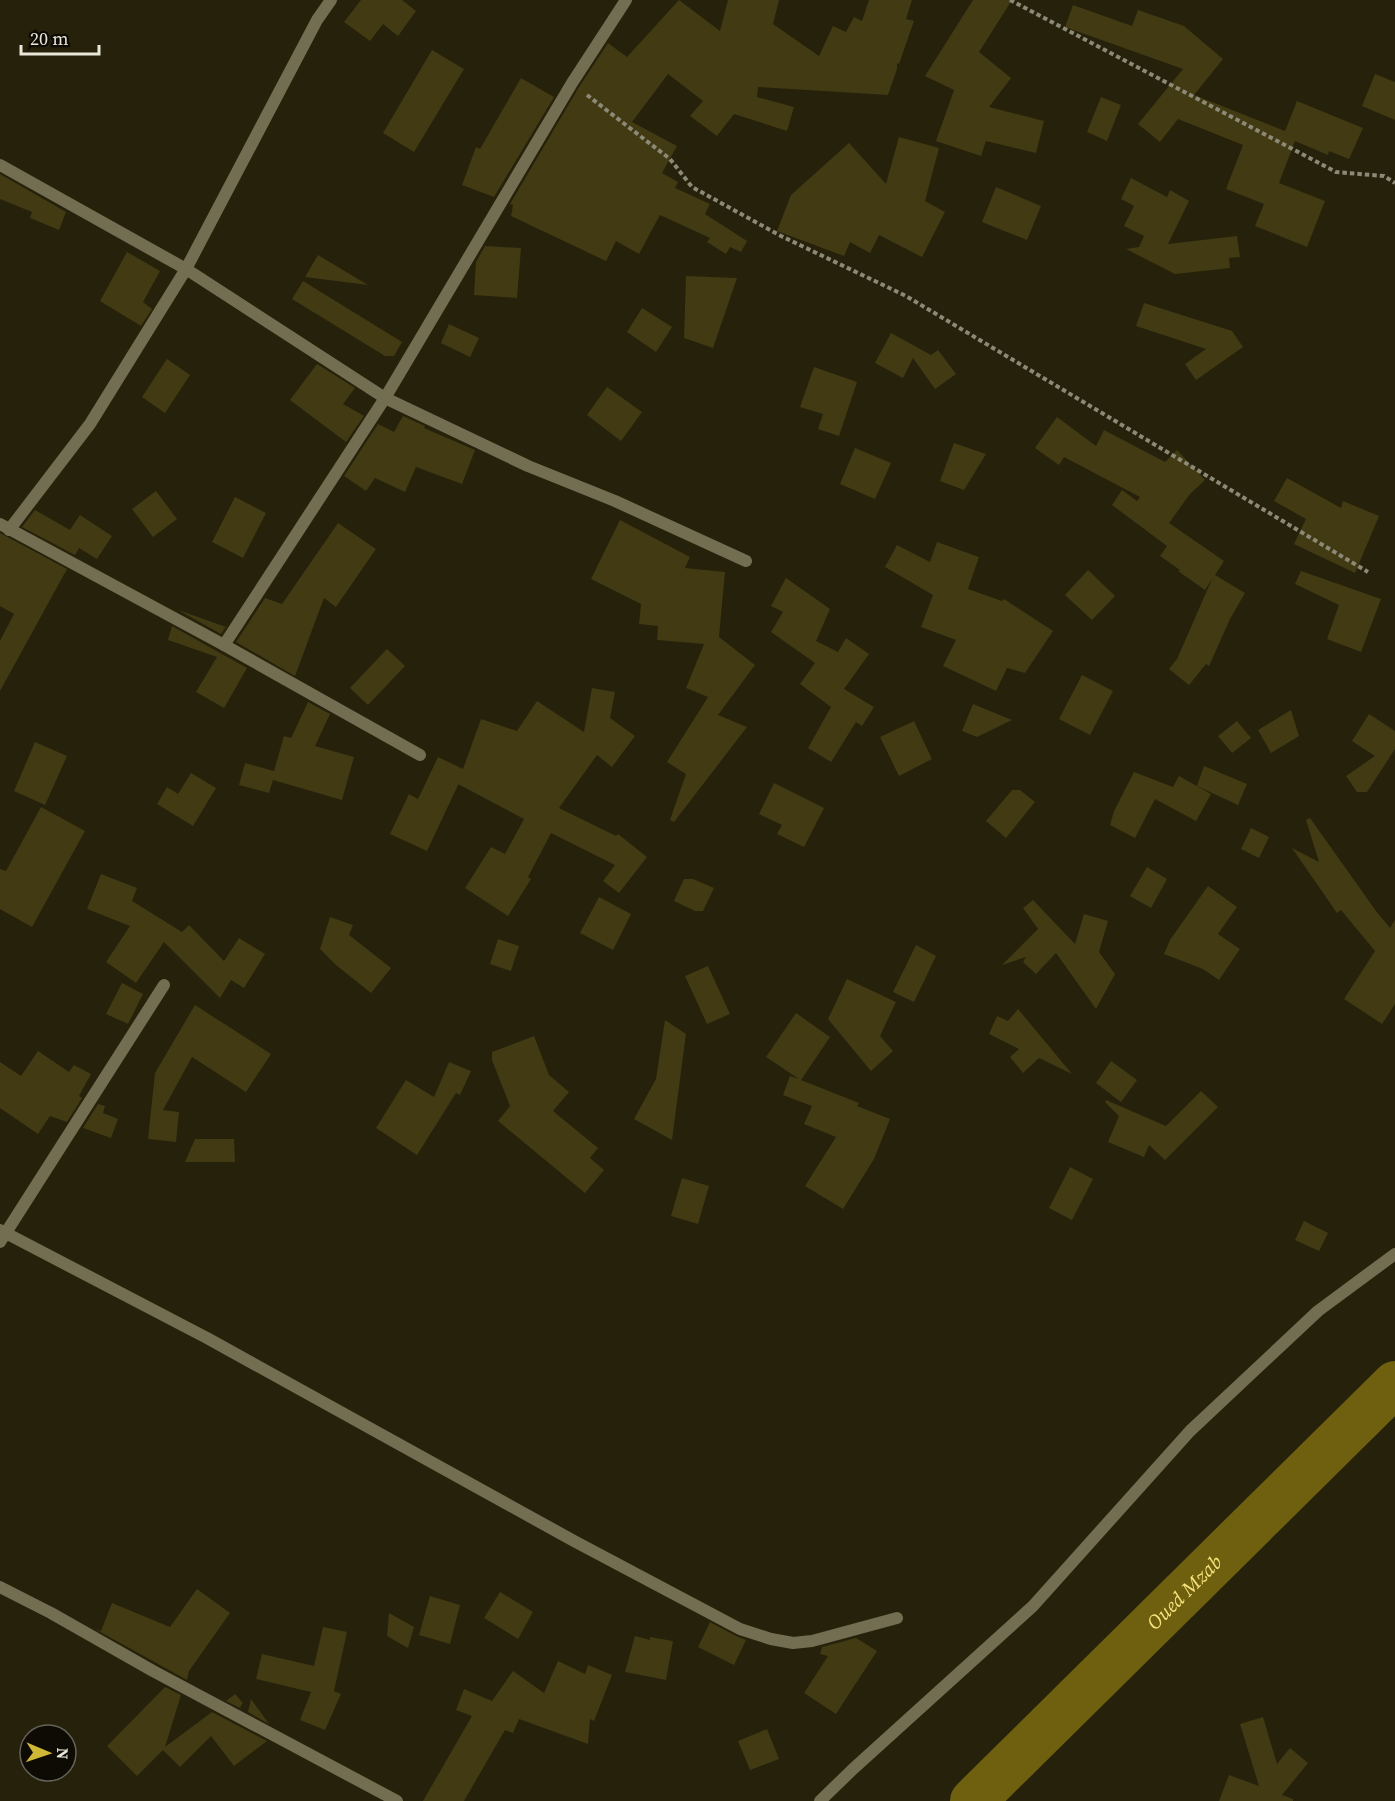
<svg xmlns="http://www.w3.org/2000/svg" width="1395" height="1801" viewBox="0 0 1395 1801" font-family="'Source Serif 4',serif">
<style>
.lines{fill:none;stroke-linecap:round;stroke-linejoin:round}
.river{stroke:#6e600e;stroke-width:46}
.building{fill:#413a13}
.path{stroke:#8d8977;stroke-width:4;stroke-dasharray:4.5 3;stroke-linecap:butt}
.street{stroke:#736d51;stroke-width:12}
.labels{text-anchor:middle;stroke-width:4.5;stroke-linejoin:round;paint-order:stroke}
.water-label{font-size:20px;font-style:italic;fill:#f7e37c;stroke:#0d0b03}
</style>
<rect width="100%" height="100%" fill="#26210b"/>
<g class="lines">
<path class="river" id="s1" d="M973 1801 1395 1384"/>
</g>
<g class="building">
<polygon points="361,0 402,0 416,11 398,36 383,24 370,41 344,22"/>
<polygon points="679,0 720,31 728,0 779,0 773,24 819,56 833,26 846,32 854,17 862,21 869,0 912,0 906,19 914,21 899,64 897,63 897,69 888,95 758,87 757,97 794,107 787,131 734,114 717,136 690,116 703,101 668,74 632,122 677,146 662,173 678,182 675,188 710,204 705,214 747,241 741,252 730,247 726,254 707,242 710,238 660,215 639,254 616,241 606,261 511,216 513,205 510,204 579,87 608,43 627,57"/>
<polygon points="973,0 1012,0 979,52 1011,78 989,107 1044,121 1036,153 986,141 981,156 936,141 954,90 925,76"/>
<polygon points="1073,5 1132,26 1138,10 1184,26 1223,59 1194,95 1285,131 1297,101 1363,128 1349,159 1329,151 1328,155 1295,141 1279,183 1325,201 1307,247 1255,226 1264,204 1226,189 1243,145 1178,119 1160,142 1138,124 1183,69 1065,27"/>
<polygon points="432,50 464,69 414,152 383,133"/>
<polygon points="1375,74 1395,82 1395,120 1362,106"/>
<polygon points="521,78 554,97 494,197 462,185 476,147 480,149"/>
<polygon points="1101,97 1121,105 1107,141 1087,132"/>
<polygon points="899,137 939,148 925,201 945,212 922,257 879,235 870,253 850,242 844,256 777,231 791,195 849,143 886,184"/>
<polygon points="0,174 66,212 59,230 30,218 32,212 0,199"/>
<polygon points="1131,178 1167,197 1170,190 1189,201 1168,244 1237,236 1240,257 1229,258 1230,268 1175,274 1126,249 1139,247 1144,236 1124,226 1134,206 1121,199"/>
<polygon points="996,187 1041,206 1027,240 982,222"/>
<polygon points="485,246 521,248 517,298 474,295 476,262"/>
<polygon points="127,252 160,271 143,302 152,309 141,326 100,301"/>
<polygon points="318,255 368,285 305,277"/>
<polygon points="686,276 737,278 713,348 684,338"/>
<polygon points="303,281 402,342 394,356 385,356 292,299"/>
<polygon points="1144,303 1232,331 1243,347 1196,380 1185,364 1206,349 1136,326"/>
<polygon points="642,308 672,327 656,352 627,332"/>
<polygon points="449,324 479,338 470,357 441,343"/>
<polygon points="891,333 931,355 938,350 956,374 935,389 913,358 903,378 875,363"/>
<polygon points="167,359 190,375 165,413 142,397"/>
<polygon points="317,364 355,388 343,404 364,416 346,442 290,400"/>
<polygon points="814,367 857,382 839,436 818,429 823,414 800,407"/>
<polygon points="607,387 642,412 621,441 587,415"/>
<polygon points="403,416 425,426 424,428 475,450 462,484 416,467 405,492 375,478 366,491 344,476 378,424 394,432"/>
<polygon points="1057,417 1096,446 1104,430 1165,462 1177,450 1205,480 1190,494 1169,523 1224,561 1215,575 1245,593 1230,619 1209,666 1206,664 1189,685 1169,669 1177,659 1212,579 1205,590 1178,571 1180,570 1160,556 1167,546 1112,505 1122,490 1137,501 1140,497 1064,457 1059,465 1035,448"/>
<polygon points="954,443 986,454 964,490 940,481"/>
<polygon points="855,448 891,463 875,499 840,484"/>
<polygon points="1287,478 1341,508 1343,501 1379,516 1355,573 1294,544 1306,519 1274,501"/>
<polygon points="156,491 177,519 153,537 132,509"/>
<polygon points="235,497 266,513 243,558 212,542"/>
<polygon points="35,510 70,530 80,515 112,536 97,559 79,548 75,555 22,527"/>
<polygon points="620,520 690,557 685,568 725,572 719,637 755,665 718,715 747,727 674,822 670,820 686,774 667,762 708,697 686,688 704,644 657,640 658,626 639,624 641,604 591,579"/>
<polygon points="338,523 376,549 336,607 324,598 295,676 236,642 265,598 282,604"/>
<polygon points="0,533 67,569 0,691 0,641 14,614 0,606"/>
<polygon points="937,542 979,557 968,589 1002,601 1004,599 1053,631 1025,673 1007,668 996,691 943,666 956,640 921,627 933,595 885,567 897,545 930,562"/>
<polygon points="1088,570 1115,596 1092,620 1065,595"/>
<polygon points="1301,571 1381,599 1361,652 1327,639 1339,605 1295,584"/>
<polygon points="786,578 830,609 816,641 838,652 846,638 869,654 844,689 874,707 862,726 856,722 831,762 808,748 831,707 800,684 815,663 771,632 783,612 771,606"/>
<polygon points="178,610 226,627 221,634"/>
<polygon points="172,626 247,668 224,708 196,692 217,657 168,640"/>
<polygon points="387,649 405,666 368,705 350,688"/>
<polygon points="1082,675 1113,691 1090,735 1059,719"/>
<polygon points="592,688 615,692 610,718 635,736 612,767 597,755 559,808 616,836 618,834 647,857 619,893 603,881 615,865 551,833 528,877 531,879 508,916 465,888 491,847 505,854 524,819 458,784 459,783 427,851 390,834 409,794 418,799 438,757 463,769 481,719 517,731 537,701 584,732"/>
<polygon points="308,702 330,714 315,746 354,757 342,800 273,780 269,793 239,785 245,763 274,771 284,736 291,738"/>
<polygon points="973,704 1012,720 977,737 962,731"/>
<polygon points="1291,710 1299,736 1271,753 1258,730"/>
<polygon points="1369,714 1395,731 1395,749 1367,792 1357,792 1346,776 1375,756 1352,741"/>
<polygon points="914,721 932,759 899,776 880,737"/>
<polygon points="1237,721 1251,738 1232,753 1218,736"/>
<polygon points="35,742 67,756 45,805 14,791"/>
<polygon points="1204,766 1247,784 1238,805 1197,786"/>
<polygon points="1134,772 1173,787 1179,776 1211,794 1196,821 1155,799 1135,838 1110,825 1114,811"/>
<polygon points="191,773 216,788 193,826 157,804 167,787 178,794"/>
<polygon points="774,783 824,808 804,847 777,834 782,825 759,814"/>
<polygon points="1012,790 1020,790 1035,802 1006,838 986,821"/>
<polygon points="41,807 85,831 32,927 0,909 0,869 6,871"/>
<polygon points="1310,818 1376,911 1390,928 1395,920 1395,1004 1382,1024 1344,999 1375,951 1341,910 1337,913 1292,848 1319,862 1306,820"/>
<polygon points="1251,828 1269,837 1259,858 1241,849"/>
<polygon points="1147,867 1167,879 1151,908 1130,896"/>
<polygon points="101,874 137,888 132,901 182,932 189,925 224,961 239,938 265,954 244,988 231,980 220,998 164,942 136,983 106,962 130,926 87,909"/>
<polygon points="684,879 693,879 714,888 703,911 695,911 674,901"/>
<polygon points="1208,886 1237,907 1218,934 1240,949 1219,980 1203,969 1164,954 1170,940"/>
<polygon points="599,897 631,914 613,950 580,933"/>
<polygon points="1033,900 1075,944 1084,914 1108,921 1099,952 1115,974 1096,1009 1056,953 1036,974 1023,962 1026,957 1002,965 1038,929 1023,908"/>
<polygon points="330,917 353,925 349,935 391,968 371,993 336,965 320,949"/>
<polygon points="498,939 519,946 511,971 490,964"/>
<polygon points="916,945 936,956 914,1002 893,992"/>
<polygon points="708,966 730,1014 707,1024 685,976"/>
<polygon points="847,979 896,1002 880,1036 893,1051 871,1071 828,1019"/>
<polygon points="122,983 143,994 128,1024 106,1014"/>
<polygon points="195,1005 271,1054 246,1092 192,1057 163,1110 179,1112 176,1142 148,1139 155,1073"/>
<polygon points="1018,1009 1038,1033 1072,1074 1039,1058 1023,1073 1010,1057 1019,1049 989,1034 997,1016 1008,1021"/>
<polygon points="796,1013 830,1037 801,1080 859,1103 857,1106 890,1119 874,1159 843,1209 805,1186 836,1137 804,1124 812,1106 783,1095 790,1076 799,1079 766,1057"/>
<polygon points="665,1020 686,1034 672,1140 634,1119 656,1079"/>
<polygon points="534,1036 549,1075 569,1092 553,1111 598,1148 590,1158 604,1170 585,1193 498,1121 510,1106 492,1060 492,1052"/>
<polygon points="38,1051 69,1072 74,1065 91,1074 79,1096 82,1098 67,1122 50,1116 38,1134 0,1108 0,1062 21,1076"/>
<polygon points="1111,1061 1137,1080 1121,1102 1096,1083"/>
<polygon points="449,1062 471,1071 460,1095 456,1093 417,1155 376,1128 406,1080 434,1097"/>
<polygon points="1201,1091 1218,1107 1165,1160 1149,1145 1144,1157 1108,1142 1119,1116 1105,1102 1106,1100 1166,1126"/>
<polygon points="98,1104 105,1106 103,1113 118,1119 111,1138 83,1128"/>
<polygon points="195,1139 234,1139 235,1162 185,1162"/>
<polygon points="1070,1167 1093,1179 1072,1220 1049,1208"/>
<polygon points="682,1178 709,1186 698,1224 671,1216"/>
<polygon points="1304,1221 1328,1233 1319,1251 1295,1240"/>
<polygon points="197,1589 230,1613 189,1671 187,1680 95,1629 101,1631 112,1603 170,1627"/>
<polygon points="500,1592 533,1612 518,1639 484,1618"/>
<polygon points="430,1596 460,1605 450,1644 419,1635"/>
<polygon points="389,1613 414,1627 408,1648 387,1636"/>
<polygon points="710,1622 736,1636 746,1640 734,1665 698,1647"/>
<polygon points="323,1627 347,1632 334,1691 341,1694 325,1730 300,1720 311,1692 256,1679 262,1654 314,1666"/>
<polygon points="635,1636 650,1640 650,1637 673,1641 666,1680 625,1672"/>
<polygon points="856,1638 877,1651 836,1714 804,1693 828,1656 820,1654 822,1647"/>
<polygon points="558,1661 585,1674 588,1665 612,1675 594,1721 590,1719 588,1744 519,1719 513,1733 505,1730 464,1801 423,1801 472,1716 456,1710 464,1689 492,1701 513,1671 544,1693"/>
<polygon points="165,1687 181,1695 165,1747 212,1712 267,1741 234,1766 211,1736 180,1767 163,1750 137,1776 107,1746"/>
<polygon points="235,1694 243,1703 240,1707 242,1709 226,1701"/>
<polygon points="251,1699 269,1724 248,1712"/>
<polygon points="1263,1717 1277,1764 1290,1748 1308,1763 1282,1795 1293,1799 1293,1801 1219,1801 1229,1775 1259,1786 1240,1724"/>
<polygon points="767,1729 779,1759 750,1770 738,1741"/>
</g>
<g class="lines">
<g class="path">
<polyline points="1010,0 1336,172 1384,176 1395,183"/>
<polyline points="587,95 670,159 692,187 781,236 906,296 1368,572"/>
</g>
<g class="street">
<polyline points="0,165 186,269 385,398 528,466 615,501 746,561"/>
<polyline points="0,524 224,645 420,755"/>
<polyline points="9,530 90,424 186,269 317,20 331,0"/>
<polyline points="224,645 385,398 572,83 626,0"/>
<polyline points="0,1230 207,1338 574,1541 740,1629 771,1639 793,1643 812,1641 897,1618"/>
<polyline points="0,1242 164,985"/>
<polyline points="0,1587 51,1613 153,1671 397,1801"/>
<polyline points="820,1801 853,1769 1033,1606 1190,1431 1318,1311 1395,1254"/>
</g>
</g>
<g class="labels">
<g class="water-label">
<text dy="7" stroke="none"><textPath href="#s1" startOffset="297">Oued Mzab</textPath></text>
</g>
</g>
<g transform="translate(48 1753) rotate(92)"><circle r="28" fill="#0d0b03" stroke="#656359" stroke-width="1.5"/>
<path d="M0-4.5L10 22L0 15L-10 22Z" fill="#cfb837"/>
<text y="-9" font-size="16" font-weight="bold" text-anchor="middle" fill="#e9e7d9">N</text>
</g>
<path d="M21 45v9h78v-9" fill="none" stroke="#e9e7d9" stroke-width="3"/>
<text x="30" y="45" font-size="18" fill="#e9e7d9" stroke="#0d0b03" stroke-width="4.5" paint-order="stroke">20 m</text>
</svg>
